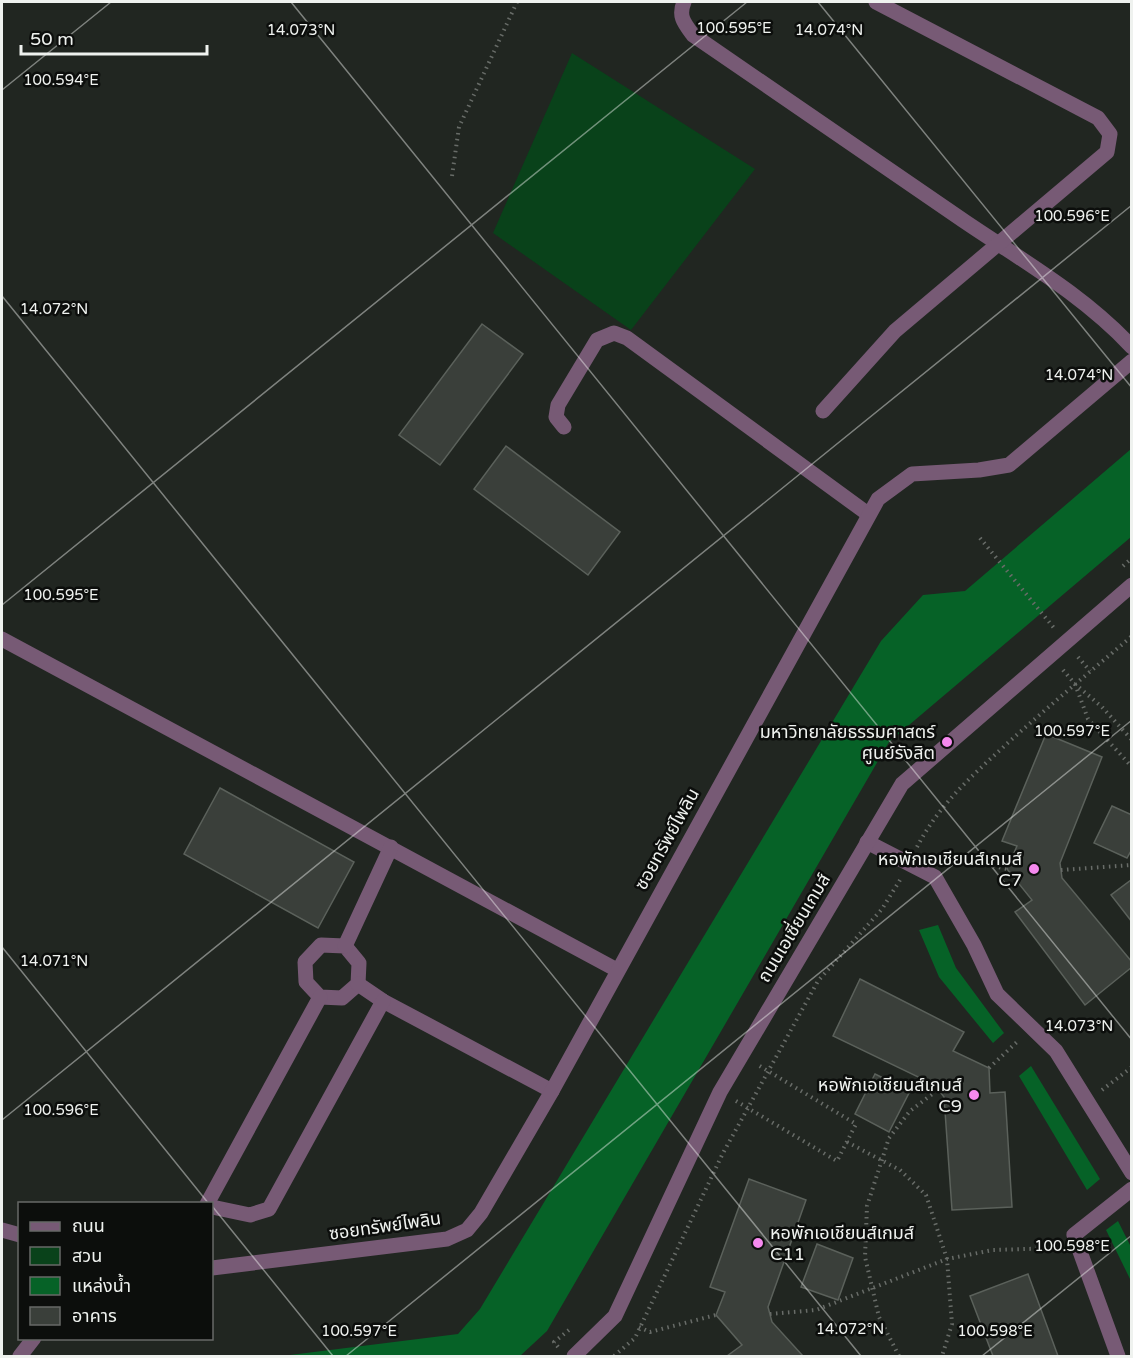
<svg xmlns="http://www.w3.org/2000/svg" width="1133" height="1358" viewBox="0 0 1133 1358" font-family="'Varela Round','Noto Sans Thai',sans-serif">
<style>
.green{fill:#09421a}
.water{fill:#066227}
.building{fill:#3a3f3a;stroke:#5b615b;stroke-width:1.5}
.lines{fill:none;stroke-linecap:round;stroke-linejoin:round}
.path{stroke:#686c68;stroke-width:4;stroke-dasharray:1.5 4.5;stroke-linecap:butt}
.minor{stroke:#775a75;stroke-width:15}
.ticks{fill:none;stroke:#eff2ef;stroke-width:1.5;stroke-opacity:0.45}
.poi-dot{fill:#f589ee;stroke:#0c0e0c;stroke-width:2}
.labels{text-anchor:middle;stroke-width:5;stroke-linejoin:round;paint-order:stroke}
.poi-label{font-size:18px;fill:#eff2ef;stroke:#0c0e0c;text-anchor:end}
.street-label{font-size:18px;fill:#eff2ef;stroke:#0c0e0c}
.ticks-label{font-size:15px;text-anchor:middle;fill:#eff2ef;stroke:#0c0e0c;stroke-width:5;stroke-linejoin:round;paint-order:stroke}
</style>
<rect width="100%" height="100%" fill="#212621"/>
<polygon class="green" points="572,53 755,169 631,330 493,233"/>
<g class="water">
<polygon points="1131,449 1131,537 889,742 547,1331 520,1356 282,1356 458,1334 480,1309 881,641 923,595 965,591"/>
<polygon points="938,925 956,968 1004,1033 993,1043 939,977 919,930"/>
<polygon points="1031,1066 1100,1179 1087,1190 1019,1076"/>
<polygon points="1118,1221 1131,1247 1131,1281 1106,1230"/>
</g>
<g class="building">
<polygon points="482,324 523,354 440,465 399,435"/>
<polygon points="506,446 620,532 588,575 474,489"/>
<polygon points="1046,734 1102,757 1060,863 1062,878 1132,962 1132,967 1085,1005 1015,912 1032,900 1007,869 1017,846 1002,841"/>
<polygon points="220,788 354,862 318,928 184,854"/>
<polygon points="1112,806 1132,815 1132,849 1127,858 1094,843"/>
<polygon points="1131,880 1132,880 1132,922 1111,895"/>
<polygon points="860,979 964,1032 953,1051 989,1068 990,1093 1005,1092 1012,1207 952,1210 944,1097 935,1085 833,1036"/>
<polygon points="875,1074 910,1091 889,1132 855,1114"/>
<polygon points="749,1179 806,1200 768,1307 772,1322 803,1356 727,1356 742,1345 716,1315 725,1292 710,1287"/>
<polygon points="817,1244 853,1258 838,1300 801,1287"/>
<polygon points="1028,1274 1058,1356 993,1356 970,1296"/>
</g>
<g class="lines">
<g class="path">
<polyline points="452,176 459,127 517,2"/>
<polyline points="980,538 1054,628"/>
<polyline points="1123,566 1132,558"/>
<polyline points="1078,657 1090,671"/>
<polyline points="1063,670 1075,684 1102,707 1132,740"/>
<polyline points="1075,684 1088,719 1132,767"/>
<path d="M917 847C939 804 975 773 1010 741 1050 705 1091 671 1132 636"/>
<polyline points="948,864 956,858 1007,869"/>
<polyline points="1061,870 1132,865"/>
<polyline points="989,1068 1019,1040"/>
<polyline points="1102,1090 1132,1067"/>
<polyline points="736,1101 837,1161 856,1124 758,1065"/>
<polyline points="847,1142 900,1170 926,1195 947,1259 952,1324 942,1356"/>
<polyline points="770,1314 816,1310 947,1259 993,1250 1059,1248"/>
<polyline points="639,1327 650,1332 716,1315"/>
<polyline points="558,1347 554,1342 569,1330"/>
<polyline points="614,1356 635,1338 723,1153 818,981 882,909 900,880"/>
<polyline points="899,1356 879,1317 865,1257 867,1206 889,1138 910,1111 939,1089"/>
</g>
<g class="minor">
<path d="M684 2C678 16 684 23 693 35 784 97 874 159 964 221 1023 261 1082 294 1132 347"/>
<polyline points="823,411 895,331 1107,152 1110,134 1098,118 876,2"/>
<polyline points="564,427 556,417 558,405 597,340 614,333 627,338 868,514"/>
<polyline points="2,639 617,970"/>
<polyline points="867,842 935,877 974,945 997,994 1056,1051 1132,1173"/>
<polygon points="321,945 345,946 359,963 358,984 342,998 320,997 306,982 305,962"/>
<polyline points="345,946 391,847"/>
<polyline points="358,984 383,1001 552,1091"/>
<polyline points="207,1204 320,997"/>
<polyline points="212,1207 250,1215 269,1209 383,1001"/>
<polyline points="2,1230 20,1235"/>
<polyline points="212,1268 447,1239 467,1230 481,1213 552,1091 878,499 912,474 979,470 1009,465 1132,361"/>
<polyline points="20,1356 34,1338"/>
<polyline points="574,1356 615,1316 720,1092 902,784 1132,585"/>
<polyline points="1118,1356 1074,1235 1132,1189"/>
</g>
</g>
<path class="ticks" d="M291 2 1132 1040M818 2 1132 388M2 90 111 2M2 296 861 1356M2 605 747 2M2 947 209 1204M2 1120 1132 205M212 1206 333 1356M346 1356 1132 720M982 1356 1132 1235"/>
<g class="poi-dot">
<circle cx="947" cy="742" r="6"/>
<circle cx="1034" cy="869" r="6"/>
<circle cx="974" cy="1095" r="6"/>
<circle cx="758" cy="1243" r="6"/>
</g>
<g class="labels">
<g class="poi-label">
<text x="935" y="738">มหาวิทยาลัยธรรมศาสตร์<tspan x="935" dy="21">ศูนย์รังสิต</tspan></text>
<text x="1022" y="865">หอพักเอเชียนส์เกมส์<tspan x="1022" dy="21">C7</tspan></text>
<text x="962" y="1091">หอพักเอเชียนส์เกมส์<tspan x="962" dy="21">C9</tspan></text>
<text x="770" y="1239" text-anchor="start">หอพักเอเชียนส์เกมส์<tspan x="770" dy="21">C11</tspan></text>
</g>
<g class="street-label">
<text transform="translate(667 839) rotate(-61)" y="6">ซอยทรัพย์ไพลิน</text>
<text transform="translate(794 928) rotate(-59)" y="6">ถนนเอเซี่ยนเกมส์</text>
<text transform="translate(385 1226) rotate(-8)" y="6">ซอยทรัพย์ไพลิน</text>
</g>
</g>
<g class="ticks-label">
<text x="734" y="33">100.595°E</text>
<text x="301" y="35">14.073°N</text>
<text x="829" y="35">14.074°N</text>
<text x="61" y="85">100.594°E</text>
<text x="1072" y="221">100.596°E</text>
<text x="54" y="314">14.072°N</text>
<text x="1079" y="380">14.074°N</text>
<text x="61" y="600">100.595°E</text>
<text x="1072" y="736">100.597°E</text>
<text x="54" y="966">14.071°N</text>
<text x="1079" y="1031">14.073°N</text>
<text x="61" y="1115">100.596°E</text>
<text x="1072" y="1251">100.598°E</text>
<text x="850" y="1334">14.072°N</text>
<text x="359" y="1336">100.597°E</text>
<text x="995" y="1336">100.598°E</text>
</g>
<rect width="1133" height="1358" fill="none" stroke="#eff2ef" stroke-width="6"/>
<rect x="18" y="1202" width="195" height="138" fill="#0c0e0c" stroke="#676967" stroke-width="1.5"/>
<rect x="30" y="1222" width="30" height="9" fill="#775a75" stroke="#676967" stroke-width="1.5"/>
<text x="72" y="1232" font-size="18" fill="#eff2ef">ถนน</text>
<rect x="30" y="1247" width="30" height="18" fill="#09421a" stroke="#676967" stroke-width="1.5"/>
<text x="72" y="1262" font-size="18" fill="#eff2ef">สวน</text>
<rect x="30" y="1277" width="30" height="18" fill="#066227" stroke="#676967" stroke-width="1.5"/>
<text x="72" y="1292" font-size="18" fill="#eff2ef">แหล่งน้ำ</text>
<rect x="30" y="1307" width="30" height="18" fill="#3a3f3a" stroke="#676967" stroke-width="1.5"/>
<text x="72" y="1322" font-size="18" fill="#eff2ef">อาคาร</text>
<path d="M21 45v9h186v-9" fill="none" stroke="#eff2ef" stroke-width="3"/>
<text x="30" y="45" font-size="18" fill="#eff2ef" stroke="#0c0e0c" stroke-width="4.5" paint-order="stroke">50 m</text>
</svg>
